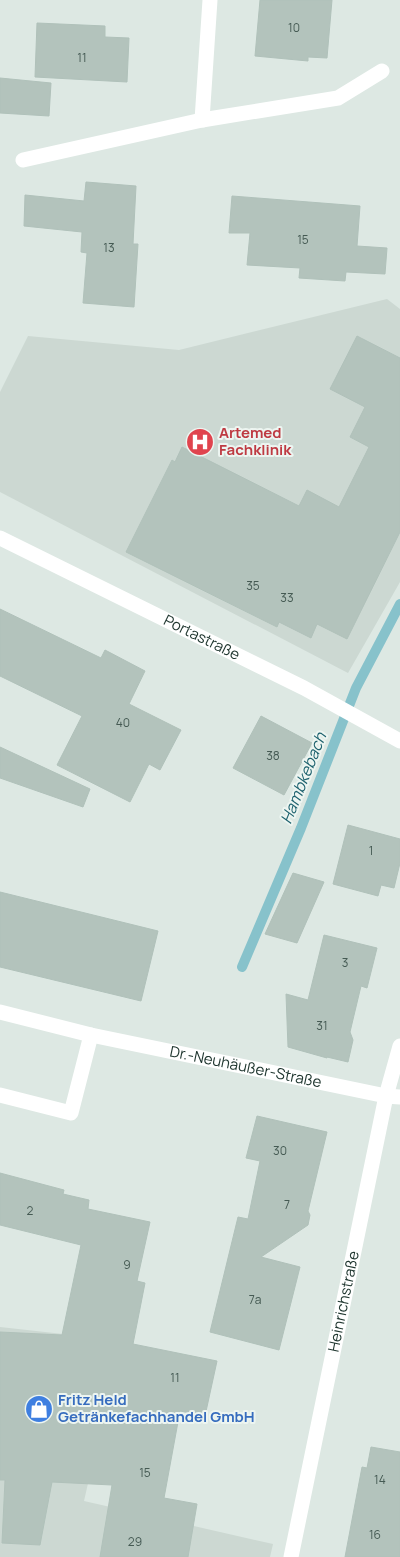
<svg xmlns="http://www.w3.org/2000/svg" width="400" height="1557" viewBox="0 0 400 1557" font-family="Manrope,sans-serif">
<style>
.built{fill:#ccd8d2}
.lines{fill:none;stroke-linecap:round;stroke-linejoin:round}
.stream{stroke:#87c2cb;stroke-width:10}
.building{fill:#b3c3bc;stroke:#b0c1ba}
.minor{stroke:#fff;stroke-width:15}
.labels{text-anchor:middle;stroke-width:4;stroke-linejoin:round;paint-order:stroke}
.number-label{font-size:12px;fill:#455a53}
.health-label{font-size:15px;font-weight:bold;fill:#be3a42;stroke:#edf5f1;text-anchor:start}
.street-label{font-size:15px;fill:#203730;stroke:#edf5f1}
.shop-label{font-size:15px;font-weight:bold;fill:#366cbe;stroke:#edf5f1;text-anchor:start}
.water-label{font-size:16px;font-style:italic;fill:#1e626e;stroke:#edf5f1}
</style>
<rect width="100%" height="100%" fill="#dde8e3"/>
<g class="built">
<polygon points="387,299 400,309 400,582 348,673 0,492 0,392 28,336 179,350"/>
<polygon points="0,1327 81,1336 104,1413 84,1501 273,1544 270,1557 0,1557"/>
</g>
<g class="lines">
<polyline class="stream" points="242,967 301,828 356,688 400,604"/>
</g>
<g class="building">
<polygon points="260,0 332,0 327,58 308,57 308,61 255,56"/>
<polygon points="37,23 105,26 105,37 129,38 127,82 35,77"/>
<polygon points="0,78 51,83 49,116 0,113"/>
<polygon points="86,182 136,186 133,244 138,244 134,307 83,303 87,253 81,252 82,232 24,226 25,195 84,201"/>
<polygon points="232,196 360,206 357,246 387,248 385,274 346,272 345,281 299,278 300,268 247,265 250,233 229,233"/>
<polygon points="357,336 400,358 400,532 347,639 317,624 311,638 279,622 277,627 126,552 172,460 175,462 182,447 299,506 307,490 339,507 369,447 350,437 365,407 330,389"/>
<polygon points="0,609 101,658 105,650 145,671 129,704 181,730 160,770 149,764 130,802 57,765 82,716 0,676"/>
<polygon points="261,716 312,743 284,795 233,768"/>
<polygon points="0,747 90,789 83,807 0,778"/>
<polygon points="348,825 400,839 400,863 394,888 381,885 378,896 333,884"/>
<polygon points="293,873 324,882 297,943 265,934"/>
<polygon points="0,892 158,931 141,1001 0,967"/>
<polygon points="324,935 377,948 367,988 361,986 350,1032 353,1040 348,1062 327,1057 327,1058 288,1047 286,994 308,1000"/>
<polygon points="257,1116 327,1132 308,1211 310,1215 308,1225 261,1257 300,1267 279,1350 210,1332 238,1217 248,1219 260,1161 246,1158"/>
<polygon points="0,1173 64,1190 63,1194 89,1200 88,1209 150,1222 137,1281 145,1283 133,1344 217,1361 205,1416 180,1411 164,1498 197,1504 188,1557 100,1557 112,1485 52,1482 40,1545 2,1543 5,1480 0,1480 0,1332 62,1335 81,1245 0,1225"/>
<polygon points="371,1447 400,1452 400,1557 345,1557 362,1467 367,1468"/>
</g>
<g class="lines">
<g class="minor">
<polyline points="202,120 210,0"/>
<polyline points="23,160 202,120 338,98 382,71"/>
<path id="s1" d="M0 538 304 688 400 741"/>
<polyline points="0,1012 91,1035 71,1113 0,1095"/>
<path id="s2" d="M91 1035 386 1096 400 1097"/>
<path id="s3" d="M291 1557 386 1096 400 1046"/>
</g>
</g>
<defs>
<g id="hospital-disc" transform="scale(1.4375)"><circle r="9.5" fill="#e0444e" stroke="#edf5f1"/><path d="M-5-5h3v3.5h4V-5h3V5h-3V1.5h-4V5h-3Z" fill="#fff"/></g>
<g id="shop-disc" transform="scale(1.4375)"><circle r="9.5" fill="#3f7fe0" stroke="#edf5f1"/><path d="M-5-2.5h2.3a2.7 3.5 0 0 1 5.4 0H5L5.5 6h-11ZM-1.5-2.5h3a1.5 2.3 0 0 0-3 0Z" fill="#fff"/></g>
</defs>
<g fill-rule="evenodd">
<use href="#hospital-disc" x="200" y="442"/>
<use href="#shop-disc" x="39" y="1409"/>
</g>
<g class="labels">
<g class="number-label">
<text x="294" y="32">10</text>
<text x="82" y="62">11</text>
<text x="303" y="244">15</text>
<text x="109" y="252">13</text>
<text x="253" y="590">35</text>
<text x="287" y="602">33</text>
<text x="123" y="727">40</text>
<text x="273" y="760">38</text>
<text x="371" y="855">1</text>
<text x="345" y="967">3</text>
<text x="322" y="1030">31</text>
<text x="280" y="1155">30</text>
<text x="287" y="1209">7</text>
<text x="30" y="1215">2</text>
<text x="127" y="1269">9</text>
<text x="255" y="1304">7a</text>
<text x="175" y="1382">11</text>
<text x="145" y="1477">15</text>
<text x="380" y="1484">14</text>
<text x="375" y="1539">16</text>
<text x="135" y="1546">29</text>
</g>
<g class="health-label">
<text x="219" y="438">Artemed<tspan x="219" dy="17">Fachklinik</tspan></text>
</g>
<g class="street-label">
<text dy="5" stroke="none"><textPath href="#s1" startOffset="225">Portastraße</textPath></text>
<text dy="5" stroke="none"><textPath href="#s2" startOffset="158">Dr.-Neuhäußer-Straße</textPath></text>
<text dy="5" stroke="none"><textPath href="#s3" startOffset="261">Heinrichstraße</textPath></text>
</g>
<g class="shop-label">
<text x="58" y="1405">Fritz Held<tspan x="58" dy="17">Getränkefachhandel GmbH</tspan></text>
</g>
<g class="water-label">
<text transform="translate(303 778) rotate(-68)" y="6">Hambkebach</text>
</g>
</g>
</svg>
